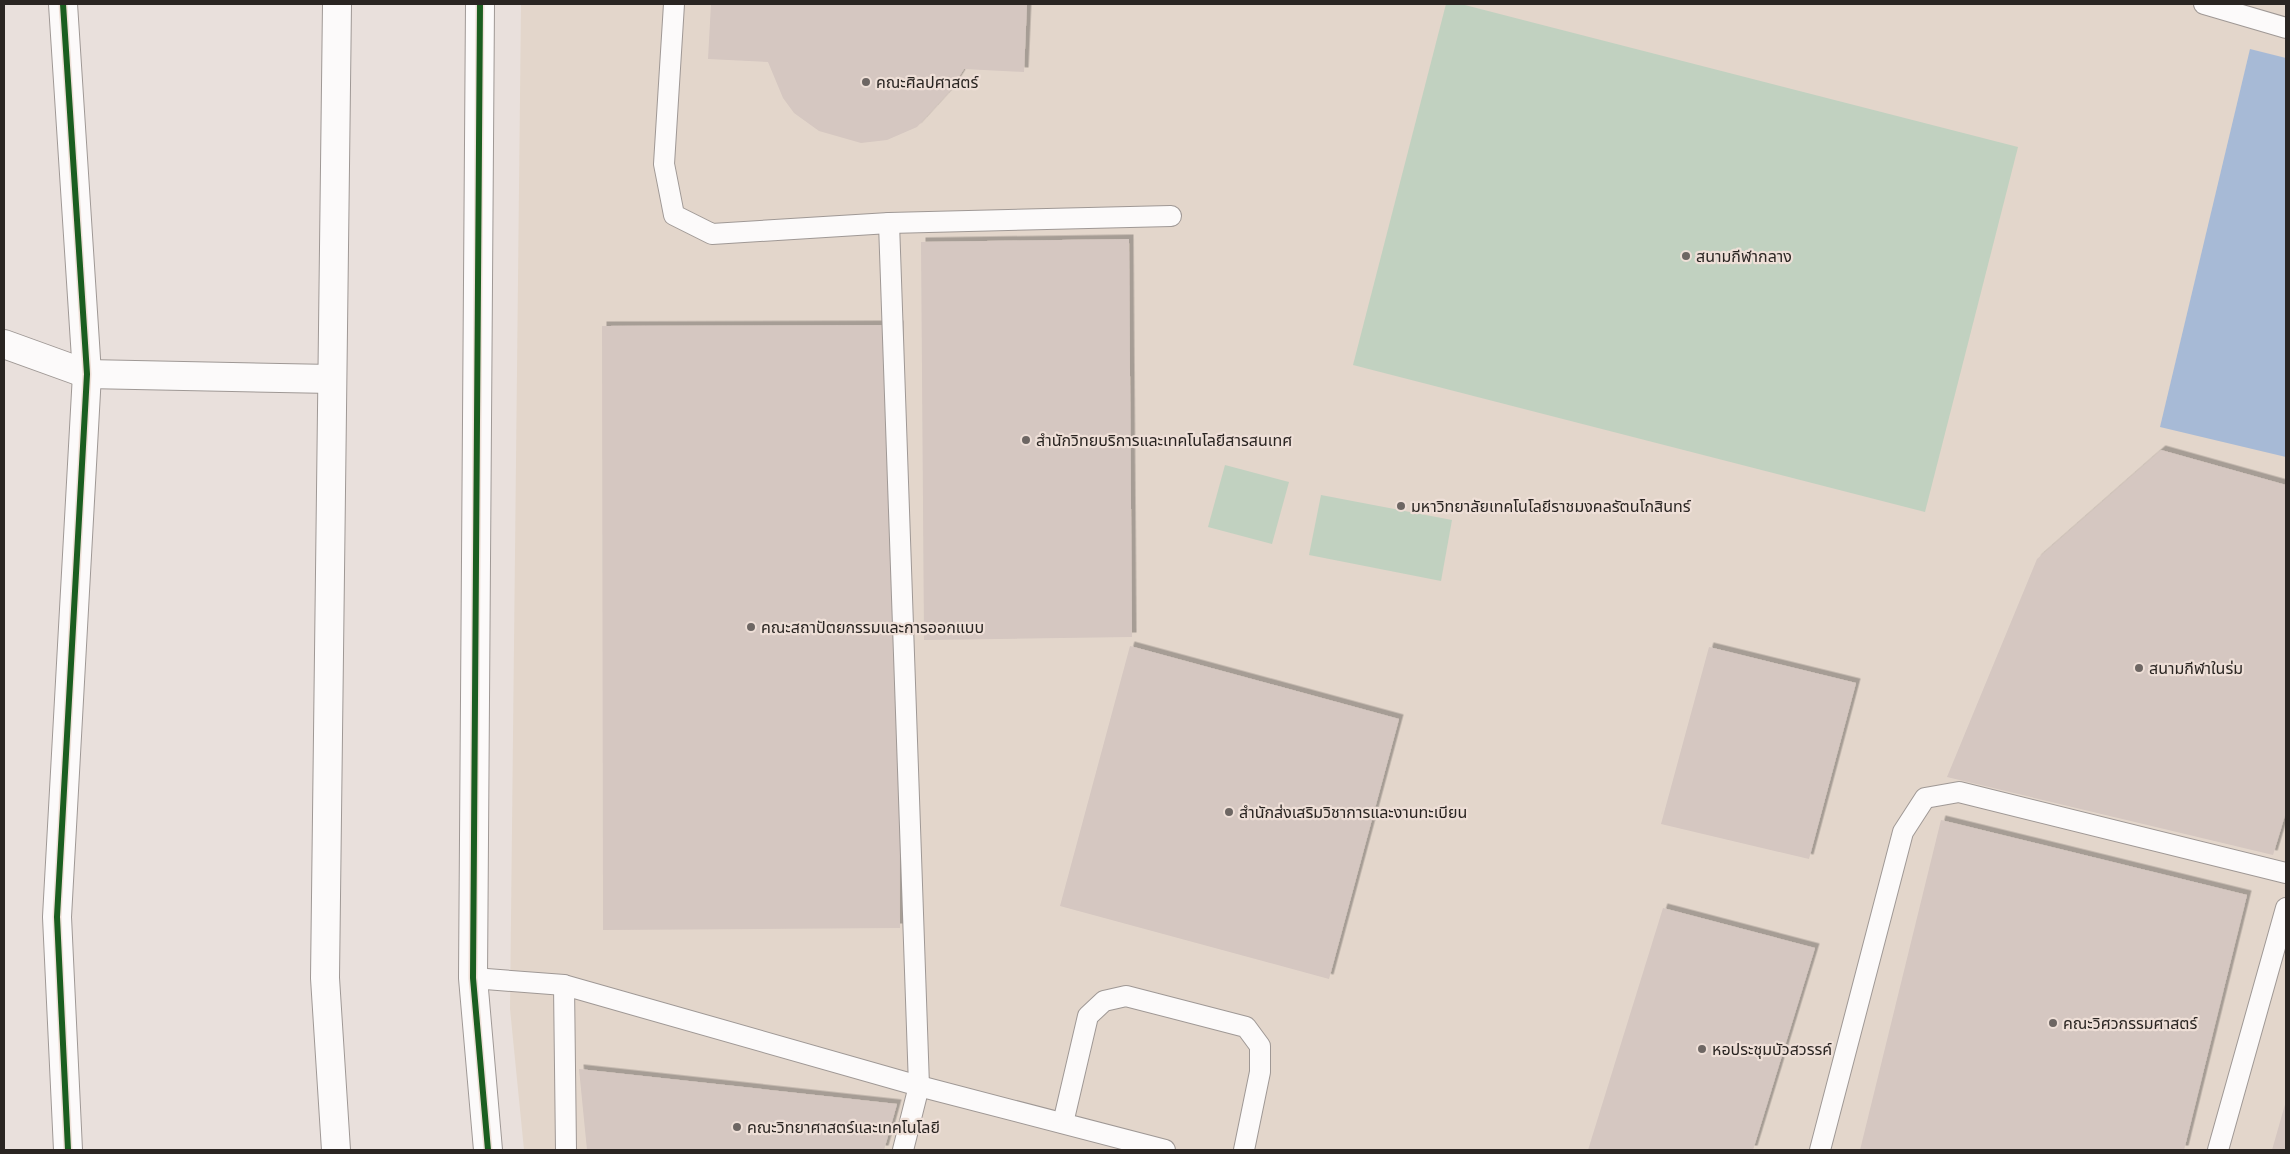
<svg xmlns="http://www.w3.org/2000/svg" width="2290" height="1154" viewBox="0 0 2290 1154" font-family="'Work Sans','Noto Sans Thai',sans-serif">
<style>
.education{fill:#e3d6cb}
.green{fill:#c1d1c0}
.water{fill:#a7bad6}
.building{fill:#d5c7c1;filter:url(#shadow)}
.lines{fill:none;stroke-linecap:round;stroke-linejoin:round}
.lane-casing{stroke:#9f9895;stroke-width:22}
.street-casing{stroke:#9f9895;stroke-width:30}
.lane{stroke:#fcfafa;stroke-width:20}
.street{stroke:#fcfafa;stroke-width:28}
.cycleway-casing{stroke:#eedfd7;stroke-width:9}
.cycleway{stroke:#1b5e20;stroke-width:6}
.poi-dot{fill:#6d6663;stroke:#eedfd7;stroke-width:2}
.labels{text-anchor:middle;stroke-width:4.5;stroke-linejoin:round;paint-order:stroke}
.poi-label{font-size:16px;fill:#2a2522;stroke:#eedfd7;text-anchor:start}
</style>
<defs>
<filter id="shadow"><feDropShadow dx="4.5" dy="-4.5" stdDeviation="0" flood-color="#0004"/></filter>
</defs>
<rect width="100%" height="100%" fill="#e9e0dc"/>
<polygon class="education" points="521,4 2286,4 2286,1150 524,1150 510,1009"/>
<g class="green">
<polygon points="1446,4 1461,4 2018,147 1925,512 1353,365"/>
<polygon points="1225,465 1289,482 1272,544 1208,527"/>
<polygon points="1321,495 1452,520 1441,581 1309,555"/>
</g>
<polygon class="water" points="2250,49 2286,58 2286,457 2160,427"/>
<g class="building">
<polygon points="711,4 1027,4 1024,72 964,69 950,91 917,127 887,140 861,143 819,131 794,113 783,98 768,62 708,59"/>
<polygon points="1129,239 1132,637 924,640 921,242"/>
<polygon points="899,325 900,928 603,930 602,326"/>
<polygon points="2161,450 2286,485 2286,812 2273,855 1947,777 2037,559"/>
<polygon points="1130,646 1399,719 1329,979 1060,906"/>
<polygon points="1709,647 1856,683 1809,859 1661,824"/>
<polygon points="1941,820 2247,895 2184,1150 1860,1150"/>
<polygon points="1663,908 1815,948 1753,1150 1588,1150"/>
<polygon points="579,1069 897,1104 884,1150 587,1150"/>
<polygon points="2286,1101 2286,1150 2272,1150"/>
</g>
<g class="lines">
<g class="lane-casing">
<g id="lane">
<polyline points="674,4 664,164 674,215 712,234 889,223 1171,216"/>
<polyline points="2204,4 2286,28"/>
<polyline points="889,223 919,1086 903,1150"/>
<polyline points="473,978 564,985 919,1086 1165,1150"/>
<polyline points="564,985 566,1150"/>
<polyline points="1063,1123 1088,1016 1104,1001 1126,996 1246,1027 1260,1046 1260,1072 1244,1150"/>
<polyline points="1820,1150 1903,832 1925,798 1959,792 2286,873"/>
<polyline points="2218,1150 2286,908"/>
</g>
</g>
<g class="street-casing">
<g id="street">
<polyline points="63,4 87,374 57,917 68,1150"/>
<polyline points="480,4 473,978 488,1150"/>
<polyline points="4,344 87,374 332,379"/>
<polyline points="336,1150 325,978 337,4"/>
</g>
</g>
<use href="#lane" class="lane"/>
<use href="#street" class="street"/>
<g class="cycleway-casing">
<g id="cycleway">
<polyline points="63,4 87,374 57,917 68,1150"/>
<polyline points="480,4 473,978 488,1150"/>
</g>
</g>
<use href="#cycleway" class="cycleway"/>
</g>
<g class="poi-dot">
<circle cx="866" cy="82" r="5"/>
<circle cx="1686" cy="256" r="5"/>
<circle cx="1026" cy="440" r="5"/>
<circle cx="1401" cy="506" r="5"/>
<circle cx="751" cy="627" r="5"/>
<circle cx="2139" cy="668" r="5"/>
<circle cx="1229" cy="812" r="5"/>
<circle cx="2053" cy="1023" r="5"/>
<circle cx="1702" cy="1049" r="5"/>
<circle cx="737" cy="1127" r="5"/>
</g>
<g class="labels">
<g class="poi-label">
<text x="876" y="88">คณะศิลปศาสตร์</text>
<text x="1696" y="262">สนามกีฬากลาง</text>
<text x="1036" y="446">สำนักวิทยบริการและเทคโนโลยีสารสนเทศ</text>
<text x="1411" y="512">มหาวิทยาลัยเทคโนโลยีราชมงคลรัตนโกสินทร์</text>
<text x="761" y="633">คณะสถาปัตยกรรมและการออกแบบ</text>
<text x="2149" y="674">สนามกีฬาในร่ม</text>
<text x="1239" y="818">สำนักส่งเสริมวิชาการและงานทะเบียน</text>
<text x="2063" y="1029">คณะวิศวกรรมศาสตร์</text>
<text x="1712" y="1055">หอประชุมบัวสวรรค์</text>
<text x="747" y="1133">คณะวิทยาศาสตร์และเทคโนโลยี</text>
</g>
</g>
<rect width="2290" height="1154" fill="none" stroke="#2a2522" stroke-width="10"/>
</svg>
